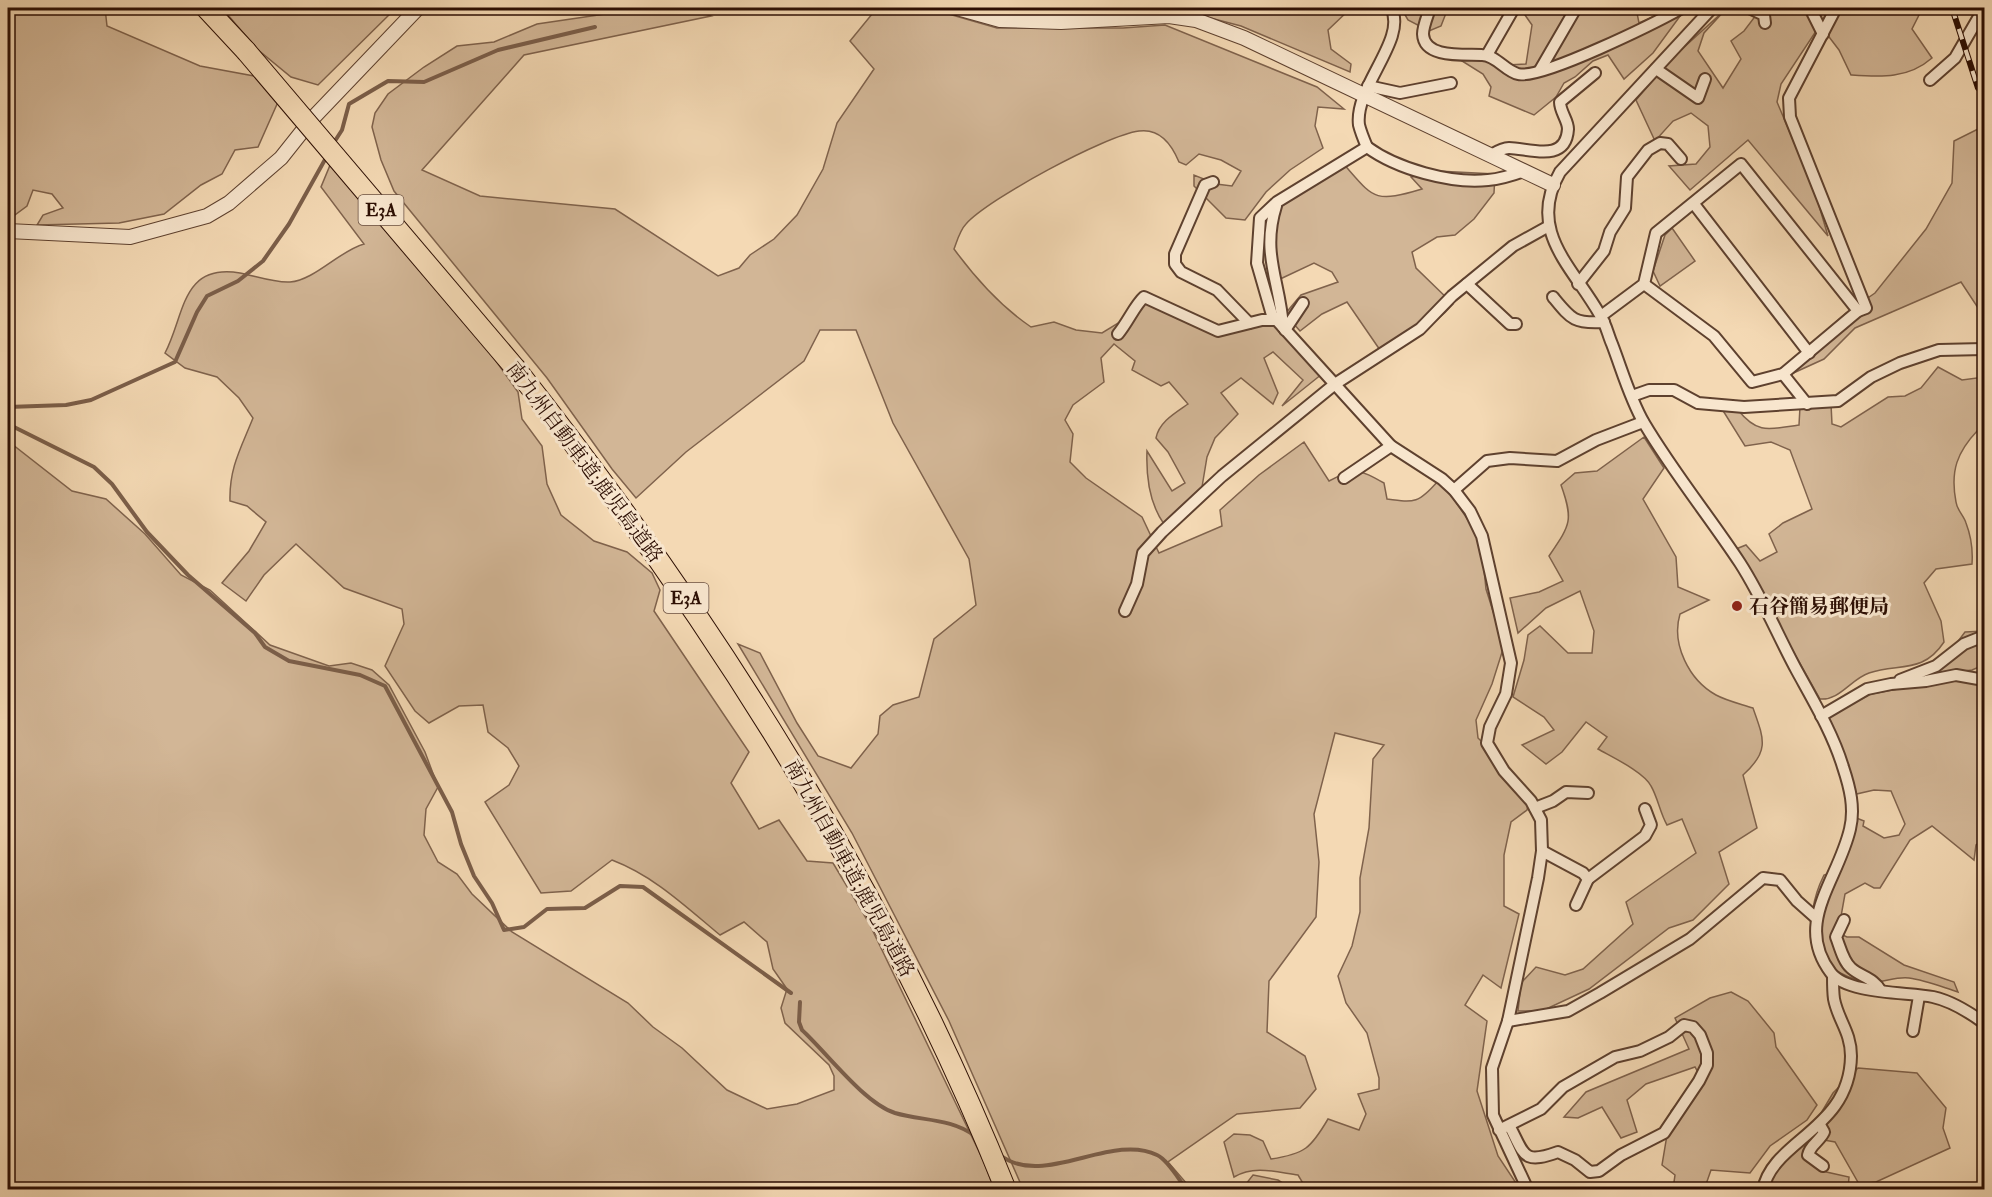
<svg xmlns="http://www.w3.org/2000/svg" width="1992" height="1197" viewBox="0 0 1992 1197" font-family="'IM FELL Double Pica','Noto Serif JP',serif">
<style>
.green{fill:#d2b696;stroke:#7f624c;stroke-width:1.5}
.lines{fill:none;stroke-linecap:round;stroke-linejoin:round}
.stream{stroke:#7b5e49;stroke-width:4}
.minor-casing{stroke:#5e412f;stroke-width:14}
.tertiary-casing{stroke:#5e412f;stroke-width:16}
.motorway-casing{stroke:#2c0e03;stroke-width:22}
.minor{stroke:#f8e6ce;stroke-width:10}
.tertiary{stroke:#f8e6ce;stroke-width:14}
.motorway{stroke:#f4d9b4;stroke-width:20}
.rail-casing{stroke:#2c0e03;stroke-width:6}
.rail{stroke:#f8e6ce;stroke-width:4;stroke-dasharray:11;stroke-linecap:butt}
.motorway-bridge-casing{stroke:#2c0e03;stroke-width:22;stroke-linecap:butt}
.motorway-bridge{stroke:#f4d9b4;stroke-width:20}
.poi-dot{fill:#8f2418;stroke:#f8e6ce;stroke-width:2}
.labels{text-anchor:middle;stroke-width:6;stroke-linejoin:round;paint-order:stroke}
.shield{fill:#f8e6ce;stroke:#694f40;stroke-width:1.5}
.shield-label{font-size:18px;font-weight:bold;fill:#2c0e03}
.street-label{font-size:20px;fill:#2c0e03;stroke:#f8e6ce}
.poi-label{font-size:20px;font-weight:bold;fill:#2c0e03;stroke:#f8e6ce;text-anchor:start}
</style>
<rect width="100%" height="100%" fill="#f4d9b4"/>
<filter id="stains"><feTurbulence type="fractalNoise" baseFrequency=".00333" numOctaves="4"/><feColorMatrix values="0 0 0 0 .2 0 0 0 0 .09 0 0 0 0 .02 0 0 0 .5 -.17"/></filter>
<radialGradient id="worn" r=".72"><stop offset=".6" stop-color="#630" stop-opacity="0"/><stop offset="1" stop-color="#630" stop-opacity=".3"/></radialGradient>
<g class="green">
<polygon points="8,8 105,8 107,26 200,66 254,76 278,102 258,147 235,150 222,174 201,185 164,214 119,223 37,225 43,215 63,208 52,194 33,190 27,206 8,220"/>
<polygon points="222,8 396,8 318,85 291,77 257,49"/>
<path d="M646 8H689L711 16 524 55 422 170 480 196 615 209 718 276 739 268 750 255 774 239 797 215 823 169 837 123 874 69 850 41 877 8H928L997 28H1123L1165 25 1317 87 1344 109 1318 107 1315 126 1323 148 1290 170 1266 192 1245 220 1226 218 1194 186V175L1216 184 1232 186 1241 171 1221 160 1199 154 1186 165 1179 162C1172 145 1160 128 1139 131 1106 135 988 199 966 224 960 230 957 241 954 249 976 279 1000 306 1031 327L1054 322 1076 330 1102 333 1125 319 1144 299 1185 320 1220 325 1252 320 1278 324 1322 374 1282 406 1303 380 1273 352 1264 358 1278 393 1273 404 1241 378 1221 393 1238 414 1215 438 1207 457 1202 487 1164 524C1149 503 1146 477 1147 451L1172 491 1185 483 1168 452 1156 438C1159 422 1175 413 1188 404L1169 382 1161 386 1132 370 1135 361 1114 344 1101 358 1104 382 1073 405 1065 420 1073 434 1070 462 1086 478 1142 517 1159 553 1222 526 1220 510 1259 475 1304 442 1329 481C1355 467 1359 469 1384 483L1387 499C1415 503 1419 503 1438 481L1449 492 1481 539 1486 589 1504 646 1492 684 1476 720 1478 738 1510 770 1530 797 1527 810 1511 822 1504 855V906L1519 914 1501 988 1483 975 1465 1005 1487 1021 1477 1091 1498 1156 1520 1189 1307 1190 1298 1175C1276 1172 1254 1165 1234 1177L1224 1142 1234 1134 1250 1135 1263 1141 1271 1159C1305 1154 1311 1148 1328 1119L1359 1130 1366 1114 1358 1094 1379 1089V1078L1367 1033 1346 1003 1338 976 1352 946 1360 912V878L1369 828 1373 759 1384 745 1335 733 1314 814 1319 862 1316 917 1269 981 1267 1032 1305 1056 1316 1089 1300 1108 1237 1114 1168 1162 1188 1185 1189 1189H1023L949 1021 852 833 738 644 760 653 797 723 818 756 851 768 878 734 880 716 893 705 919 697 934 639 976 605 969 559 893 423 856 330H820L804 361 686 452 636 498 612 469 547 378 394 191 381 160 372 127 375 113 388 94 424 67 457 46 494 42 537 24Z"/>
<polygon points="1172,8 1351,8 1328,30 1331,49 1351,64 1350,72 1241,26"/>
<polygon points="1401,8 1448,8 1441,26 1429,31 1408,20"/>
<polygon points="1520,8 1636,8 1639,23 1673,8 1686,8 1653,53 1624,79 1608,55 1593,61 1575,77 1564,83 1556,97 1534,115 1489,96 1491,87 1483,74 1462,61 1465,56 1507,65 1526,64 1532,25"/>
<path d="M1757 8H1919V15L1912 29 1932 58C1908 79 1881 77 1851 75L1839 50 1820 25 1781 84 1777 102 1815 192 1828 236 1748 140 1690 190 1669 166 1696 164 1710 147 1708 126 1691 113 1673 121 1655 141 1636 100 1670 60 1726 9 1704 33 1698 51 1723 88 1741 59 1731 41 1744 31 1760 10Z"/>
<polygon points="1984,126 1984,317 1961,282 1855,328 1824,359 1789,375 1789,364 1846,313 1875,293 1926,229 1952,183 1954,141"/>
<path d="M333 158 473 329 518 392 522 419 542 446 547 484 561 515 594 541 627 552 652 573 660 590 654 611 749 752 731 783 759 829 779 820 807 861 833 863 869 923 984 1162 994 1189H8V441L72 491 106 499 145 534 181 575 210 590 270 645 329 666 351 663 372 670 389 685 425 752 438 787 426 809 424 835 438 862 457 874 472 894 512 932 628 1003 653 1027 682 1048 727 1090 767 1109 797 1104 834 1090V1076L829 1065 785 1023 781 1008 787 989 773 969 767 942 744 922 720 935C685 906 654 876 612 860L571 891 541 893 485 802 509 785 519 766 508 748 488 732 483 705 459 706 429 723 415 711 385 666 404 624 402 609 344 588 296 544 264 575 246 601 222 583 249 551 266 522 247 506 230 501C229 468 241 448 253 418L239 398 217 377 185 368 165 353C185 315 181 263 240 273 255 276 275 283 290 282 315 280 339 251 364 244L321 187Z"/>
<path d="M1341 161C1374 198 1372 204 1422 189L1411 177 1437 171 1495 174 1494 193 1474 219 1455 235 1437 237 1412 252 1416 268 1453 304C1432 328 1409 339 1380 350L1347 302 1322 314 1300 331 1285 314 1301 295 1338 282 1332 272 1314 263 1278 280 1270 207C1291 184 1313 172 1341 161Z"/>
<polygon points="1672,228 1695,261 1660,286 1653,271 1665,235"/>
<path d="M1938 367 1962 380 1984 377V443L1978 430C1957 452 1950 471 1956 502 1957 510 1964 516 1966 523 1971 536 1973 550 1972 564L1936 569 1924 583 1941 621 1944 642C1923 674 1899 663 1869 673 1851 679 1839 701 1820 699L1736 549 1746 545 1760 561 1777 552 1769 534 1783 523 1812 509 1790 450 1771 442 1745 446 1722 409 1738 410C1758 435 1770 429 1799 425L1800 407 1831 404 1832 424 1841 427 1888 397 1905 396 1921 388Z"/>
<path d="M1644 437 1664 468 1643 499 1676 557 1678 587 1709 600 1680 614C1671 644 1689 680 1716 695 1727 701 1741 704 1753 708 1764 739 1770 751 1743 775L1757 828 1719 852 1729 884 1693 920 1669 928 1589 989 1542 1011H1518L1521 983 1536 967 1565 975 1583 969 1633 924 1626 902 1696 853 1682 819 1667 825C1660 813 1658 798 1651 786 1644 772 1612 757 1598 749L1607 737 1586 722 1562 752 1546 764 1522 745 1554 730 1544 717 1513 697 1524 660 1528 635 1540 626 1568 653H1592L1594 631 1580 591 1546 608 1518 633 1510 598 1539 592 1563 581 1549 556C1570 525 1574 521 1561 485L1575 473 1597 471Z"/>
<polygon points="1984,631 1984,665 1972,670 1910,678 1950,652 1965,632"/>
<path d="M1957 678 1984 683V839L1976 845 1974 860 1932 826 1910 840 1880 888H1874L1865 883 1845 894 1838 933 1847 937H1859L1904 965 1954 982 1958 992C1942 987 1925 980 1909 978 1895 976 1881 984 1867 982 1809 972 1801 921 1824 875L1836 871 1854 817 1864 821 1863 826 1884 838 1899 835 1905 824 1891 791 1874 790 1852 795 1827 716 1871 694Z"/>
<polygon points="1731,992 1748,1001 1774,1033 1776,1047 1817,1105 1807,1120 1770,1146 1750,1173 1711,1170 1704,1190 1673,1189 1675,1175 1662,1165 1671,1111 1700,1076 1695,1067 1646,1084 1627,1100 1637,1132 1621,1138 1602,1107 1578,1118 1564,1117 1586,1092 1689,1049 1675,1018 1710,998"/>
<polygon points="1858,1068 1917,1073 1946,1108 1943,1128 1950,1148 1876,1182 1859,1184 1835,1142 1824,1140 1813,1150 1822,1171 1849,1177 1848,1189 1770,1189 1771,1162 1783,1148 1814,1125 1833,1093"/>
<polygon points="1253,1175 1278,1180 1292,1189 1242,1189"/>
</g>
<g class="lines">
<g class="stream">
<polyline points="333,144 342,130 349,104 388,81 424,82 498,50 595,27"/>
<polyline points="8,407 66,405 91,400 175,362 197,312 207,296 238,281 263,261 289,224 327,156"/>
<polyline points="8,424 94,467 112,484 147,532 188,575 255,633 265,647 289,661 360,675 385,686 452,812 461,844 474,876 492,903 504,930 524,927 547,909 585,908 620,886 643,887 791,993"/>
<path d="M800 1002 799 1022 802 1030C827 1053 864 1103 895 1113 922 1121 951 1118 975 1136"/>
<path d="M1000 1155C1043 1189 1111 1132 1157 1155 1168 1160 1179 1180 1187 1190"/>
</g>
<g class="minor-casing">
<g id="minor">
<path d="M1391 8C1408 39 1354 87 1359 125 1361 133 1364 140 1367 147L1277 202 1260 218 1257 263 1272 315 1391 446 1442 479 1454 490 1470 511 1482 536 1511 663 1506 694 1490 727 1487 743 1504 771 1531 801 1541 820 1542 851 1538 878 1508 1021 1492 1068 1493 1115 1528 1190"/>
<path d="M1430 8C1428 15 1423 26 1423 34 1424 59 1465 54 1482 55 1496 55 1505 71 1518 74 1541 80 1657 22 1682 8"/>
<path d="M1712 8 1560 172C1526 231 1573 267 1600 315 1606 324 1608 335 1612 344 1622 370 1630 399 1644 423 1673 472 1709 516 1740 563 1762 597 1778 636 1797 671 1814 702 1833 734 1843 767 1850 788 1855 808 1850 829 1838 881 1793 923 1831 973 1847 994 1907 992 1933 997 1951 1001 1969 1012 1984 1023"/>
<polyline points="1749,8 1764,15 1765,23"/>
<polyline points="1810,8 1823,34"/>
<polyline points="1836,8 1789,98 1790,117 1866,308 1858,311"/>
<polyline points="1487,55 1514,8"/>
<polyline points="1656,69 1698,98 1705,79"/>
<polyline points="1540,70 1576,8"/>
<polyline points="1930,80 1955,58 1984,8"/>
<polyline points="1368,86 1400,93 1451,83"/>
<path d="M1367 147C1397 169 1451 184 1488 180 1500 179 1513 175 1524 171"/>
<path d="M1491 155C1496 152 1503 148 1509 148 1528 148 1566 164 1568 129 1568 120 1560 112 1560 102L1595 73"/>
<polyline points="1213,182 1205,185 1175,254 1175,264 1181,272 1217,290 1249,323"/>
<polyline points="1694,204 1809,353"/>
<path d="M1276 206C1261 254 1280 281 1283 327"/>
<polyline points="1467,284 1510,324 1516,324"/>
<polyline points="1578,284 1604,251 1610,232 1625,208 1627,177 1648,150 1660,143 1668,144 1681,159"/>
<path d="M1553 297C1571 319 1574 324 1604 322"/>
<polyline points="1601,316 1644,284 1656,233 1741,164 1858,311 1783,374 1752,382 1714,336 1644,284"/>
<polyline points="1285,330 1303,303"/>
<path d="M1118 334C1128 322 1135 305 1144 297L1218 331 1262 320H1276"/>
<polyline points="1783,374 1807,404"/>
<polyline points="1632,396 1649,390 1674,390 1698,403 1744,407 1838,401 1871,377 1900,363 1939,350 1984,349"/>
<polyline points="1344,478 1391,446"/>
<polyline points="1454,490 1487,461 1510,458 1557,461 1596,440 1643,422"/>
<polyline points="1125,611 1137,584 1143,553 1162,532 1222,476 1335,384 1420,329 1452,296 1513,246 1549,226"/>
<polyline points="1900,680 1936,666 1964,644 1984,636"/>
<polyline points="1821,716 1867,689 1891,684 1926,681 1956,675 1984,680"/>
<polyline points="1535,808 1553,801 1566,792 1588,793"/>
<polyline points="1542,851 1583,873 1588,879 1576,905"/>
<polyline points="1588,879 1645,836 1651,825 1645,809"/>
<path d="M1844 920 1836 937C1840 947 1843 961 1851 968 1861 977 1874 978 1881 991"/>
<polyline points="1508,1021 1568,1011 1600,993 1690,939 1763,878 1780,880 1797,901 1815,917"/>
<polyline points="1913,1031 1919,996"/>
<path d="M1820 1125 1824 1132C1820 1141 1810 1145 1808 1155L1823 1166"/>
<path d="M1499 1130 1541 1109 1563 1087 1615 1057 1640 1051 1669 1037 1684 1025 1693 1027 1700 1035 1707 1053V1065L1699 1081 1664 1133 1621 1155 1599 1171 1590 1172 1575 1160 1558 1152C1522 1165 1525 1155 1509 1125"/>
<path d="M1763 1190C1772 1140 1850 1130 1851 1056 1851 1032 1838 1020 1834 999 1833 992 1833 984 1833 976"/>
</g>
</g>
<g class="tertiary-casing">
<g id="tertiary">
<polyline points="957,8 1000,20 1061,22 1169,16 1196,20 1244,38 1553,185"/>
<polyline points="8,231 130,237 207,216 229,203 281,158 312,119 418,8"/>
</g>
</g>
<g class="motorway-casing">
<g id="motorway">
<polyline points="206,8 246,51"/>
<path d="M516 369C715 621 886 891 1006 1190"/>
</g>
</g>
<use href="#minor" class="minor"/>
<use href="#tertiary" class="tertiary"/>
<use href="#motorway" class="motorway"/>
<g class="rail-casing">
<polyline id="rail" points="1952,8 1978,88"/>
</g>
<use href="#rail" class="rail"/>
<g class="motorway-bridge-casing">
<polyline id="motorway-bridge" points="246,51 516,369"/>
</g>
<use href="#motorway-bridge" class="motorway-bridge"/>
</g>
<circle class="poi-dot" cx="1737" cy="606" r="6"/>
<g class="labels">
<g class="shield">
<rect x="358.5" y="195" width="45" height="30" rx="4.5"/>
<rect x="663.5" y="583" width="45" height="30" rx="4.5"/>
</g>
<g class="shield-label">
<text x="381" y="216">E3A</text>
<text x="686" y="604">E3A</text>
</g>
<g class="street-label">
<text transform="translate(585 462) rotate(53)" y="7">南九州自動車道;鹿児島道路</text>
<text transform="translate(850 868) rotate(61)" y="7">南九州自動車道;鹿児島道路</text>
</g>
<g class="poi-label">
<text x="1749" y="613">石谷簡易郵便局</text>
</g>
</g>
<rect width="1992" height="1197" fill="none" stroke="#f4d9b4" stroke-width="30"/>
<rect x="9" y="9" width="1974" height="1179" fill="none" stroke="#2c0e03" stroke-width="3"/>
<rect x="15" y="15" width="1962" height="1167" fill="none" stroke="#2c0e03" stroke-width="1.5"/>
<rect width="100%" height="100%" filter="url(#stains)"/>
<rect width="100%" height="100%" fill="url(#worn)"/>
</svg>
